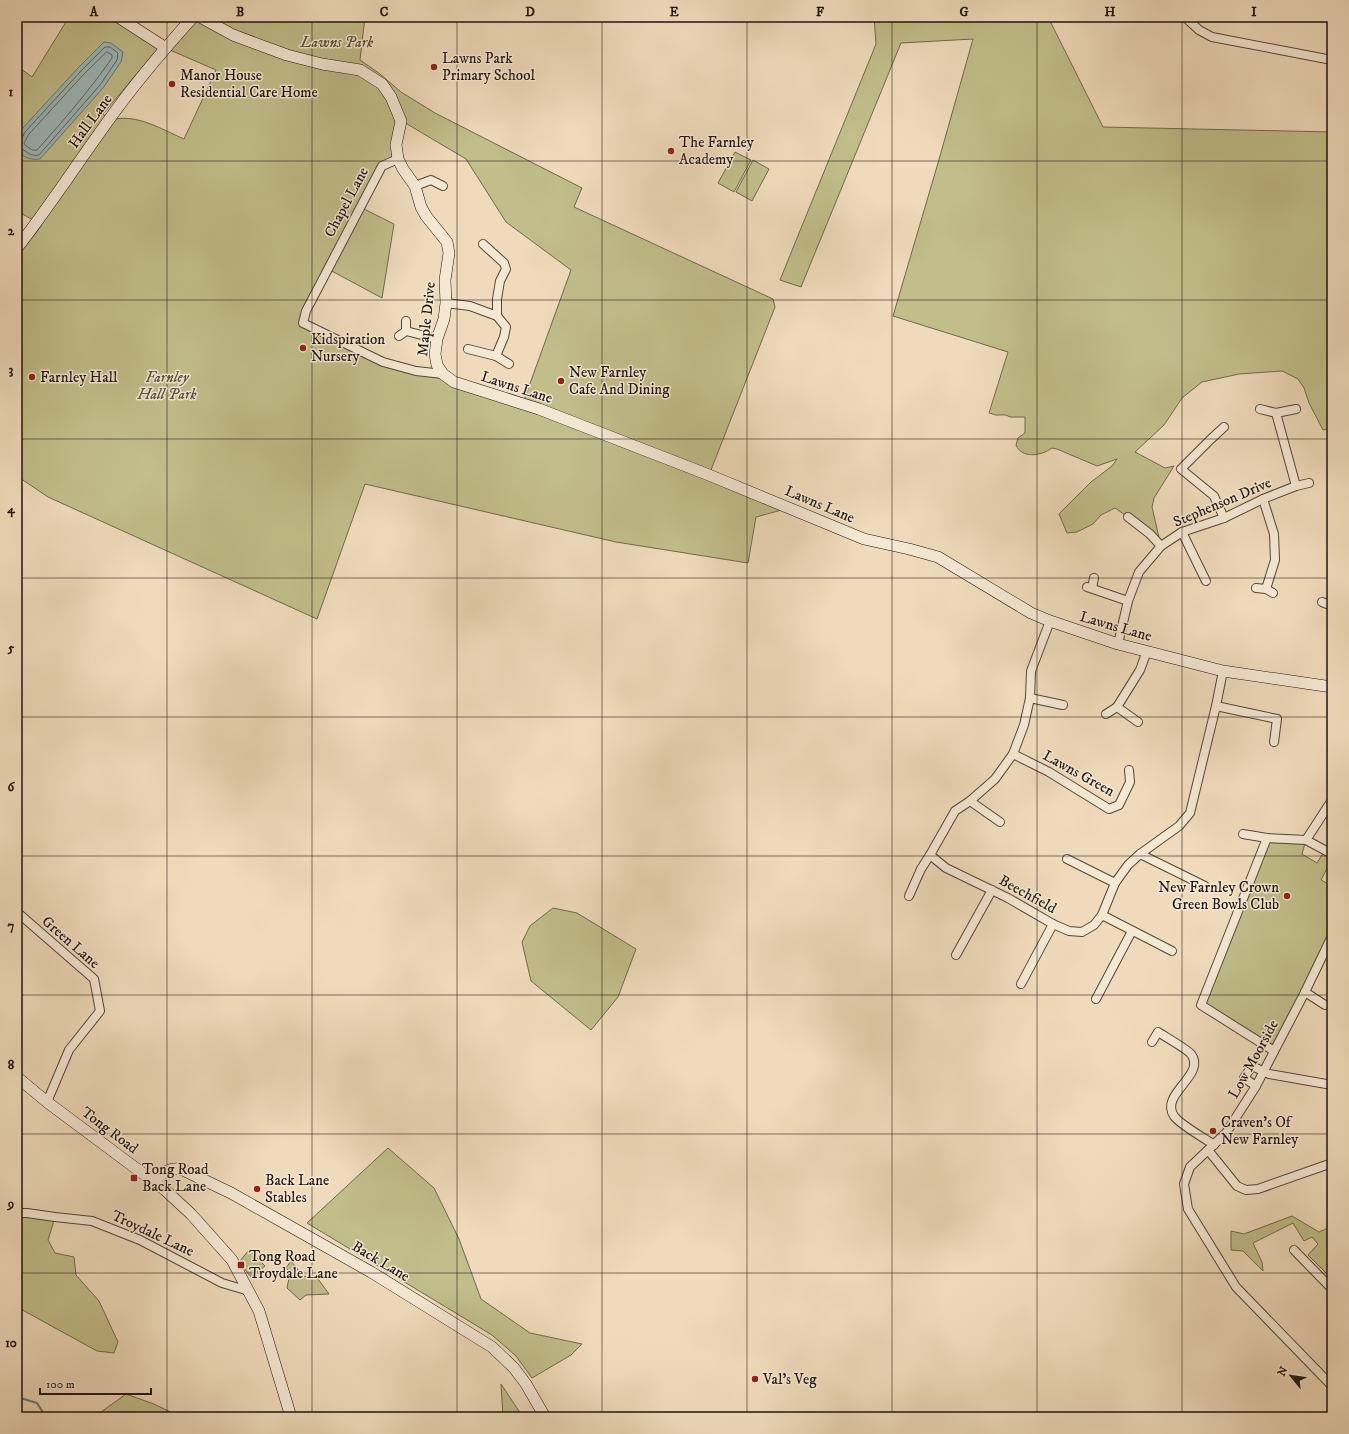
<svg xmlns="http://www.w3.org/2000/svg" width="1349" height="1434" viewBox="0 0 1349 1434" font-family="'IM FELL DW Pica',serif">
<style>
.green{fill:#c1be8b;stroke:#70694c;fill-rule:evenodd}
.water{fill:#9db9ba;stroke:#6a7775}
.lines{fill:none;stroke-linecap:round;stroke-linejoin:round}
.shore{stroke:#5e6664;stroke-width:1}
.stream{stroke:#6a7775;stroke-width:2}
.street-casing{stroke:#524639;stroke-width:10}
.secondary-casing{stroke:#1e140e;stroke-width:12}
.street{stroke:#f5e8d3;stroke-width:8}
.secondary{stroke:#f5e8d3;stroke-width:11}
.grid{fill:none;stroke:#1e140e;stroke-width:1;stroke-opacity:0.55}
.poi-dot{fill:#8f2418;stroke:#f5e8d3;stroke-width:1.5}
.labels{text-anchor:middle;stroke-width:3;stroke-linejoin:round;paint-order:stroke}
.park-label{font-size:15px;font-style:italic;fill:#57503a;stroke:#f5e8d3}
.poi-label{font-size:15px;fill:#1e140e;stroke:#f5e8d3;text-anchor:start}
.street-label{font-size:15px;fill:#1e140e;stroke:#f5e8d3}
.neatline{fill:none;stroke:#1e140e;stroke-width:1.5}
.grid-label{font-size:13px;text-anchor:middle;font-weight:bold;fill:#1e140e}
</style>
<rect width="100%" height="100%" fill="#efdbbb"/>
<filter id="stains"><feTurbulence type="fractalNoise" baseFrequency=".005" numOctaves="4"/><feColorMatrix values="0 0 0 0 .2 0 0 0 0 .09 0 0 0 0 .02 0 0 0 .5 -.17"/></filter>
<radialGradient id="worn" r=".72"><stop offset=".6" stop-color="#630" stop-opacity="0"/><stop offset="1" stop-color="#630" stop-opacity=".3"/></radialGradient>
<g class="green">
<path d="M69 17H118L161 45 103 114 111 120C136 113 161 129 184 139L216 70 170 50 200 17H365L360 60 380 74 401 92 435 113 582 188 574 207 773 299 775 307 709 475 789 508 756 517 748 563 616 542 365 484 317 619 48 497 17 476V257L42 225 17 211V66L32 77ZM402 121 466 159 506 222 571 270 523 403 428 371 383 362 303 322 328 269 382 298 394 224 360 207 382 166 398 159Z"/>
<path d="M874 17H1048L1103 127 1332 132V428L1323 430 1309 403 1304 388 1298 379 1282 371 1239 374 1202 382 1182 398 1164 425 1135 452 1165 468 1174 466 1154 498 1152 507 1161 546 1128 517 1115 508 1101 515 1093 524 1077 532 1067 533 1059 514 1091 482 1112 466 1117 459 1097 466 1057 449 1052 448C1041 456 1022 459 1016 445L1018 438 1025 433V417H1010L1006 415H996L989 413 1008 352 893 316 938 163 973 39 901 43 801 287 780 280 876 44Z"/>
<polygon points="735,152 751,160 734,192 718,183"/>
<polygon points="753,160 769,169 752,201 736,192"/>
<polygon points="1267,838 1306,840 1302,854 1317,863 1325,850 1332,854 1332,859 1321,880 1332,886 1332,936 1274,1051 1201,1005"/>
<polygon points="553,908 577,913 636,949 618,997 591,1030 531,981 522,942 530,926"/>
<polygon points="388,1148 434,1188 459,1239 481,1299 530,1333 582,1344 571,1355 532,1378 516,1356 492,1335 307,1223"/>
<polygon points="17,1208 24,1213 55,1217 48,1240 55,1253 74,1257 76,1275 99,1301 118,1342 114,1353 97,1351 17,1307"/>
<polygon points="1292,1216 1319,1232 1326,1229 1332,1216 1332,1275 1330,1277 1308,1255 1318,1244 1312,1237 1304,1241 1293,1223 1253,1243 1262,1262 1263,1271 1243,1251 1231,1250 1231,1231 1244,1234"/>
<polygon points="249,1250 265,1266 251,1277 239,1262"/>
<polygon points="291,1261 303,1276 318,1279 329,1294 306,1295 300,1300 287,1288 290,1273 286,1268"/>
<polygon points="501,1384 523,1417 503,1417"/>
<polygon points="126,1394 154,1404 181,1417 94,1417"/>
</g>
<path class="water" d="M104 42 111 43 123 52 121 62 103 88 40 159C29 160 26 158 17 151V140L21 130 78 68Z"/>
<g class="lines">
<g class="shore">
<path d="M107 52 112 55V58C89 91 63 121 37 150H32L25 145 24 143 29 134 84 74Z"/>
<path d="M17 140 22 138 25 132 81 71 105 47H110L118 53 117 60 100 85 39 155C28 157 27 149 17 148"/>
</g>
<polyline class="stream" points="17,1397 37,1403 46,1417"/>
<g class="street-casing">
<g id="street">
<polyline points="1185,17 1199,30 1212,37 1332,60"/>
<polyline points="17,20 19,17"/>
<polyline points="398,159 382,166 306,311 303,323 383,362 416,371 443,374"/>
<polyline points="415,186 431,180 443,186"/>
<polyline points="446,303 470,306 497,316 497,299 500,281 506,269 504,263 483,244"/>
<polyline points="406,321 406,331"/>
<polyline points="399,336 406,331 437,339"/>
<polyline points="468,349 496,356 504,337 506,327 497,316"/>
<polyline points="496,356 509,364"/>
<polyline points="1260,409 1276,413 1296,486"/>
<polyline points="1276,413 1296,409"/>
<polyline points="1128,517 1150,534 1161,546"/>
<polyline points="1224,518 1214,496 1181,469 1211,439 1224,427"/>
<polyline points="1182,532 1206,581"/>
<polyline points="1087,587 1128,601"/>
<polyline points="1092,588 1094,578"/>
<polyline points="1256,588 1266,589 1275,560 1274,534 1263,499"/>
<polyline points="1266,589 1273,593"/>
<polyline points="1322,602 1332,606"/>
<polyline points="1050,621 1031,671 1030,698 1024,725 1013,754 995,779 970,801 955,811 930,855 946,868 1008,898 1053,924 1069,931 1082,932 1094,925 1102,915 1115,883 1128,865 1140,854 1179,826 1190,813 1216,706 1223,671"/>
<polyline points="1118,644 1128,601 1139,572 1161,546 1182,532 1224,518 1263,499 1296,486 1309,483"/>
<polyline points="1030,698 1063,705"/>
<polyline points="1216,706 1277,719 1274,742"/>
<polyline points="1106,714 1117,707"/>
<polyline points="1138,722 1117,707 1140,670 1147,651"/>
<polyline points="1013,754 1049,772 1109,809 1119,805 1130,782 1129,770"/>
<polyline points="970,801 1000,822"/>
<polyline points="1243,834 1267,838 1306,840 1332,800"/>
<polyline points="1267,838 1201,1005 1274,1051"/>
<polyline points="1306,840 1332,854"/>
<polyline points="1140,854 1205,886"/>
<polyline points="1067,859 1115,883"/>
<polyline points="909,896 921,869 930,855"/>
<polyline points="17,912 94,979 100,1011 69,1050 47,1102"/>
<polyline points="1102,915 1172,951"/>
<polyline points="1332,936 1305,992 1256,1086 1226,1133 1190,1167 1184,1184 1188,1209 1236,1287 1332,1386"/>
<polyline points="956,955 992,890"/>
<polyline points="1021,984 1053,924"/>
<polyline points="1305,992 1325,1005 1332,1005"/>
<polyline points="1096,999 1132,931"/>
<path d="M1152 1042 1158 1032C1164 1036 1187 1049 1191 1054 1207 1075 1159 1094 1174 1116 1179 1124 1206 1139 1214 1145"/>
<polyline points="1256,1086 1244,1078 1252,1066 1269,1074 1332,1085"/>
<polyline points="1208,1150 1237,1186 1246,1190 1258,1189 1332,1163"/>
<polyline points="17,1213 27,1213 55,1217 92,1221 140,1240 222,1283 249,1291"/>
<polyline points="1294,1250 1332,1289"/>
</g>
</g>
<g class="secondary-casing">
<g id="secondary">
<polyline points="118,17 166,48"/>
<polyline points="200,17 233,35 287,55 322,64 360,70 382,84 391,97 401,121 396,145 398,159 403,169 415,186 421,207 426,216 447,242 449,253 445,280 446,303 444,319 437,339 435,354 437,365 443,374 454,382 539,409 709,475 864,539 909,549 938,557 1031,613 1050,621 1118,644 1223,671 1332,687"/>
<path d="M17 248C53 202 84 153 119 106 142 75 167 46 193 17"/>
<polyline points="17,1077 47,1102 165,1190 191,1214 232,1260 259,1311 291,1417"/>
<path d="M153 1182C163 1173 168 1167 181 1169L231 1193 286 1224 371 1272 492 1347 514 1368 526 1384 545 1417"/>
</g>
</g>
<use href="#street" class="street"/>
<use href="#secondary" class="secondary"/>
</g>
<path class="grid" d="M167 17V1417M312 17V1417M457 17V1417M602 17V1417M747 17V1417M892 17V1417M1037 17V1417M1182 17V1417M17 161H1332M17 300H1332M17 439H1332M17 578H1332M17 717H1332M17 856H1332M17 995H1332M17 1134H1332M17 1273H1332"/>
<g class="poi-dot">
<circle cx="434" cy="67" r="4"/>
<circle cx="172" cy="84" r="4"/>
<circle cx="671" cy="151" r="4"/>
<circle cx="303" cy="348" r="4"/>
<circle cx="32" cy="377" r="4"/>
<circle cx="561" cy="381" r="4"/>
<circle cx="1287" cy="896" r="4"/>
<circle cx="1213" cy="1131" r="4"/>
<rect x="130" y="1174" width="8" height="8" rx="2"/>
<circle cx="257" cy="1189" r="4"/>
<rect x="237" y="1261" width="8" height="8" rx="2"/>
<circle cx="755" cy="1379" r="4"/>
</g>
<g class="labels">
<g class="park-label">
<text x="337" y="47">Lawns Park</text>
<text x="167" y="382">Farnley<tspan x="167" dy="17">Hall Park</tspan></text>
</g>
<g class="poi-label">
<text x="442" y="63">Lawns Park<tspan x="442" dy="17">Primary School</tspan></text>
<text x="180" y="80">Manor House<tspan x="180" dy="17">Residential Care Home</tspan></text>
<text x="679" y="147">The Farnley<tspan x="679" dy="17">Academy</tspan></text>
<text x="311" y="344">Kidspiration<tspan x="311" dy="17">Nursery</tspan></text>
<text x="569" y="377">New Farnley<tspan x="569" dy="17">Cafe And Dining</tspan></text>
<text x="40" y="382">Farnley Hall</text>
<text x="1279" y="892" text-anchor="end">New Farnley Crown<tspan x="1279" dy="17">Green Bowls Club</tspan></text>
<text x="1221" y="1127">Craven's Of<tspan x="1221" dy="17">New Farnley</tspan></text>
<text x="142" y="1174">Tong Road<tspan x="142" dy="17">Back Lane</tspan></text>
<text x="265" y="1185">Back Lane<tspan x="265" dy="17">Stables</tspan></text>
<text x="249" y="1261">Tong Road<tspan x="249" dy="17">Troydale Lane</tspan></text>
<text x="763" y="1384">Val's Veg</text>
</g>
<g class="street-label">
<text transform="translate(90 121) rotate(-54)" y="5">Hall Lane</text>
<text transform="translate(346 202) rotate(-62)" y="5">Chapel Lane</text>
<text transform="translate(426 319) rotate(-84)" y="5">Maple Drive</text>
<text transform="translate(517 387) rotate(18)" y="5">Lawns Lane</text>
<text transform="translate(1222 502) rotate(-23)" y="5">Stephenson Drive</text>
<text transform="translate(820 504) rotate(23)" y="5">Lawns Lane</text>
<text transform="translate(1116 626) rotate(16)" y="5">Lawns Lane</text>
<text transform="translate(1079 773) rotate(29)" y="5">Lawns Green</text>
<text transform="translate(1028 894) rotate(29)" y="5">Beechfield</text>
<text transform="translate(71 942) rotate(41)" y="5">Green Lane</text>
<text transform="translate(1253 1059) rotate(-61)" y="5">Low Moorside</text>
<text transform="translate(110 1130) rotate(37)" y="5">Tong Road</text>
<text transform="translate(153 1233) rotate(25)" y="5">Troydale Lane</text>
<text transform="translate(381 1261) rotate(31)" y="5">Back Lane</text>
</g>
</g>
<rect width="1349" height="1434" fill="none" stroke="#efdbbb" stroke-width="44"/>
<g transform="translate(1291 1376) rotate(299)" stroke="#f5e8d3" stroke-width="3" paint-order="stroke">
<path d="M0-3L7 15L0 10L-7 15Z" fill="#1e140e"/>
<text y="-6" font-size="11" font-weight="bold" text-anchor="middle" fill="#1e140e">N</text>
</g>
<path d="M40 1388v6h111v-6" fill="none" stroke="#1e140e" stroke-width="2"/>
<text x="46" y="1388" font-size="12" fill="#1e140e" stroke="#f5e8d3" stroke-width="3" paint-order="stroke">100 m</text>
<rect x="22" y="22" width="1305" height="1390" class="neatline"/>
<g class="grid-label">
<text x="94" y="16">A</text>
<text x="240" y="16">B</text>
<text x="384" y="16">C</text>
<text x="530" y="16">D</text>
<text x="674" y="16">E</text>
<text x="820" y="16">F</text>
<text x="964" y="16">G</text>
<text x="1110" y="16">H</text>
<text x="1254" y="16">I</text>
<text x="11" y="96">1</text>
<text x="11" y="235">2</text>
<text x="11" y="374">3</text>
<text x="11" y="513">4</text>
<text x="11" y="652">5</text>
<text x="11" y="791">6</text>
<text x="11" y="930">7</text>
<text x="11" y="1069">8</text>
<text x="11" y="1208">9</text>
<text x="11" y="1347">10</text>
</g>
<rect width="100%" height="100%" filter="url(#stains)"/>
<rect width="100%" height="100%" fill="url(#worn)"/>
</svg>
